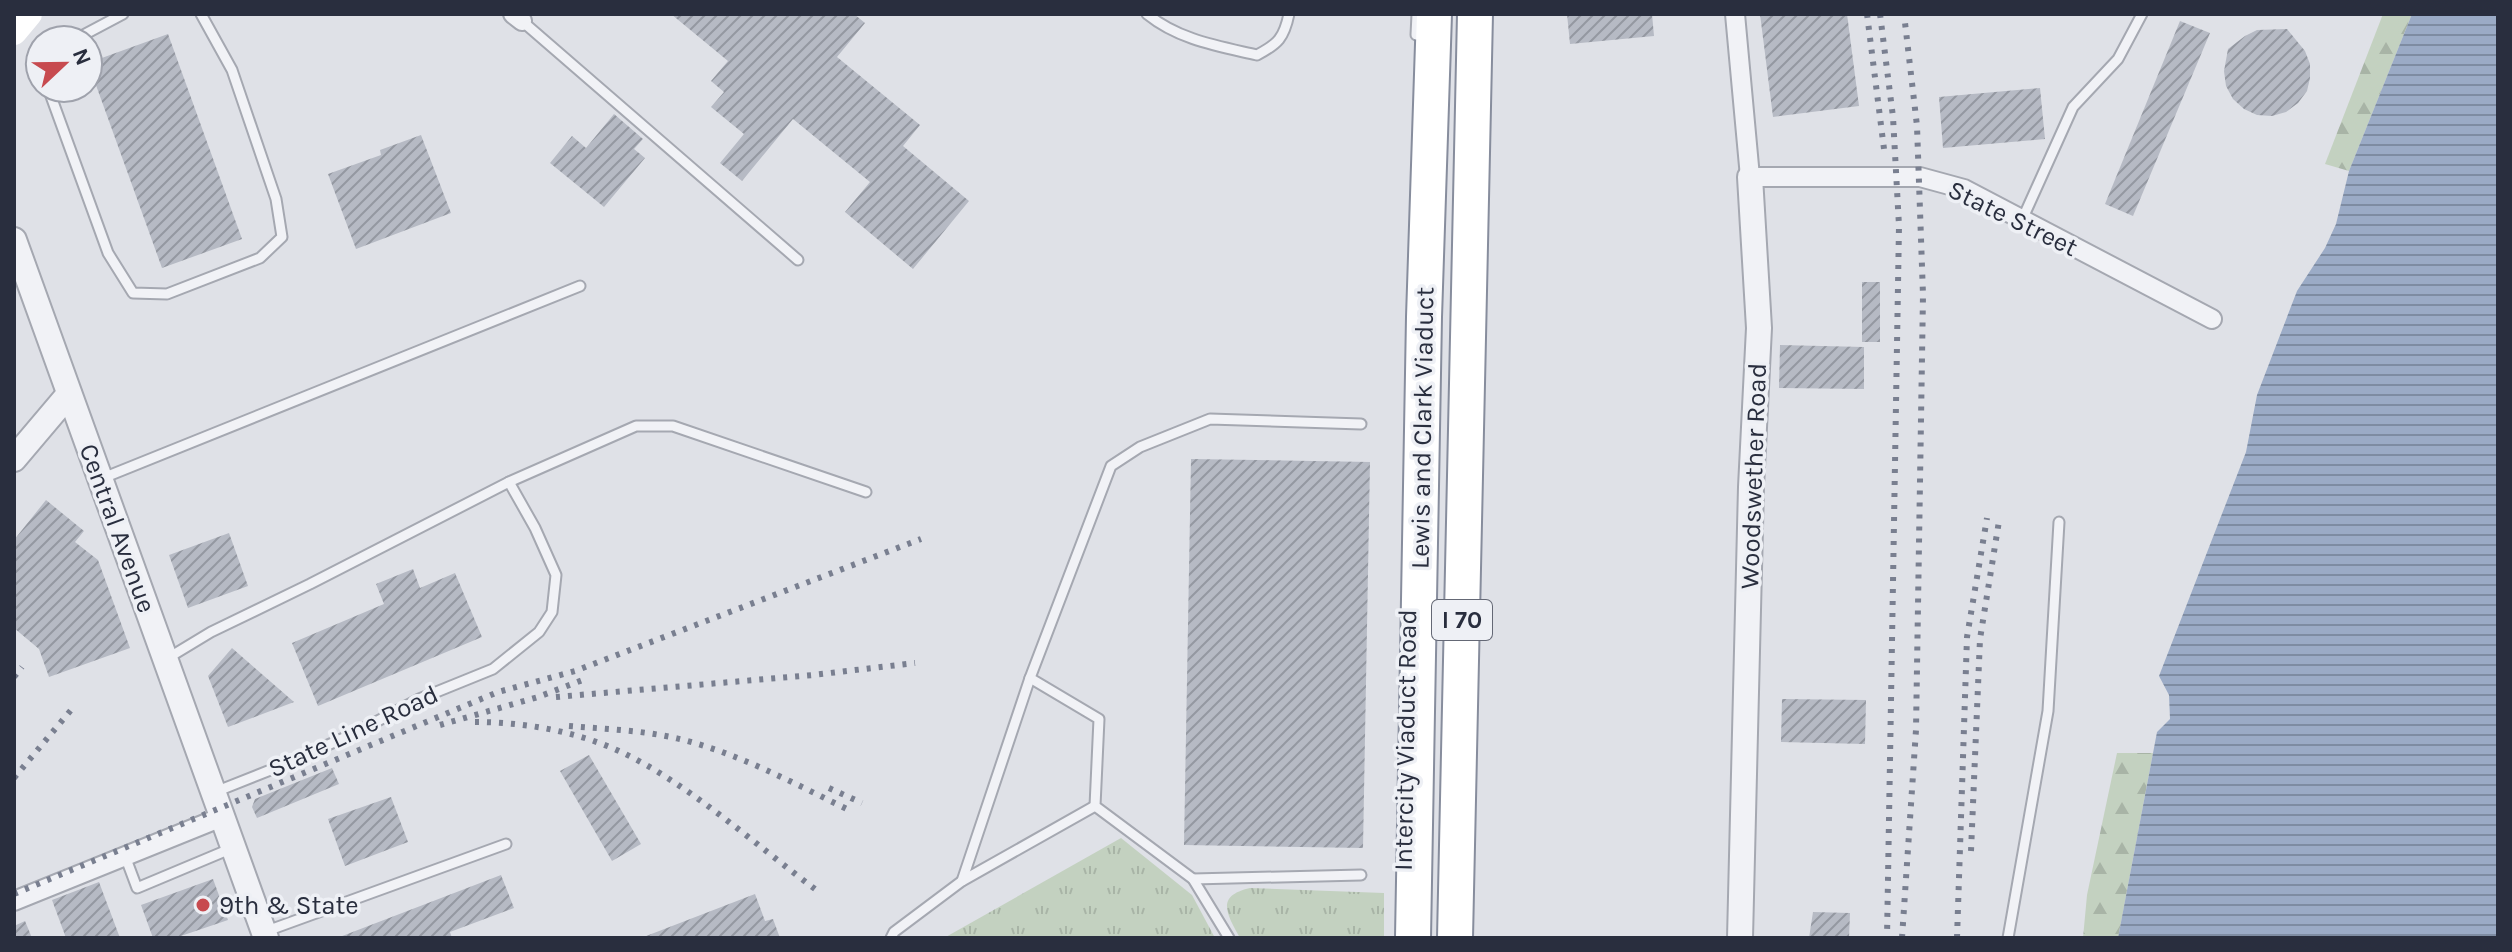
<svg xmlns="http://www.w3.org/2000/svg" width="2512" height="952" viewBox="0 0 2512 952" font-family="Karla,sans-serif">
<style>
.grass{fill:url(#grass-tufts)}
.forest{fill:url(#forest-firs)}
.water{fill:url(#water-rules)}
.building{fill:url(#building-hatch)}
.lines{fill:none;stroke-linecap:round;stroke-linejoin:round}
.service-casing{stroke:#a5a8b1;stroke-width:13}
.minor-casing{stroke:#a5a8b1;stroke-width:22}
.tertiary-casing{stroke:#a5a8b1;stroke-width:28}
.motorway-casing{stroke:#878d9d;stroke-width:38}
.service{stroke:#f1f2f6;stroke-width:9}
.minor{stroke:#f1f2f6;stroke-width:18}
.tertiary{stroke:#f1f2f6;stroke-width:24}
.secondary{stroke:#fff;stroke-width:26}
.motorway{stroke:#fff;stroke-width:34}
.rail{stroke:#797f90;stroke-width:6;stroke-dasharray:4 8;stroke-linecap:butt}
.poi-dot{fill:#c74a4f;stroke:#eef0f5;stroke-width:3}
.labels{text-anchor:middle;stroke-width:7;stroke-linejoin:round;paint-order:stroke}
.shield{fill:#eef0f5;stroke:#646875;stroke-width:2}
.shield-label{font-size:24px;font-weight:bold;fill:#292e3e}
.street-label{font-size:26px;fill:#292e3e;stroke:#eef0f5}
.poi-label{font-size:26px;fill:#292e3e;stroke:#eef0f5;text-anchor:start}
</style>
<defs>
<pattern id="grass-tufts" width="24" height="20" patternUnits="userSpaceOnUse" patternTransform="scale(2)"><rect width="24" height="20" fill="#c3d1c0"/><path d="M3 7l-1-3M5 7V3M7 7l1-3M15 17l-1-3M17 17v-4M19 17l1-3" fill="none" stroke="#a8b4a6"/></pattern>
<pattern id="forest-firs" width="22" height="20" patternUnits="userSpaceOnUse" patternTransform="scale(2)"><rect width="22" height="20" fill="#c3d1c0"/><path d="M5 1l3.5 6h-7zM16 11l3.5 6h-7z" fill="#a8b4a6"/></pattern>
<pattern id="water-rules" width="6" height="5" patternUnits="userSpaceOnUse" patternTransform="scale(2)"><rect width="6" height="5" fill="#9babc6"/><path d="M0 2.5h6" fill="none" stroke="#7e8ca2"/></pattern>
<pattern id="building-hatch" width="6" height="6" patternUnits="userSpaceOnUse" patternTransform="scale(2)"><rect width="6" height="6" fill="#b6bac4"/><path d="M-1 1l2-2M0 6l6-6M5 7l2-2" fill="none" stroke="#9498a1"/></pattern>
</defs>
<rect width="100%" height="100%" fill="#dfe1e7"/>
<g class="grass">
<polygon points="1121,838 1192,895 1215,938 944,938"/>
<path d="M1250 888 1384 893V938H1240C1227 914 1215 896 1250 888Z"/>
</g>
<g class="forest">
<polygon points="2383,14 2412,14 2349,171 2325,164"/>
<polygon points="2117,753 2153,753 2118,938 2083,938 2087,895"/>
</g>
<polygon class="water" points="2412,14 2498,14 2498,938 2118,938 2157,732 2170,719 2169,695 2159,676 2246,452 2257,395 2297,291 2325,248 2336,224 2349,171"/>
<g class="building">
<polygon points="671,14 854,14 865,23 837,57 920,125 903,146 969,201 913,269 845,212 870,182 793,119 742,181 720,163 744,134 711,107 724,92 711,81 728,61"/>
<polygon points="1567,14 1652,14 1654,36 1570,44"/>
<polygon points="1760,14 1847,14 1859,106 1773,117"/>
<polygon points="2180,21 2210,33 2133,216 2105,204"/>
<polygon points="2287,29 2305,51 2310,64 2310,78 2307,91 2298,103 2286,112 2272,116 2257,115 2244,109 2233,99 2226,86 2224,71 2228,49 2245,36 2257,30"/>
<polygon points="168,34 242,239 162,268 88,63"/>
<polygon points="2040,88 2045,139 1943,148 1939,97"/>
<polygon points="614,114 643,139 634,149 645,158 604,207 550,163 572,136 586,148"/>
<polygon points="421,135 451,213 356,249 328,174 381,155 380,150"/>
<rect x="1862" y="282" width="18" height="60"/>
<polygon points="1780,345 1864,347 1864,389 1779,388"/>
<polygon points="1191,459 1370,462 1363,848 1184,845"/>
<polygon points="46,500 84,531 75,542 98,560 130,648 49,677 39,649 14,628 14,540"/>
<polygon points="229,533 248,586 188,608 169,555"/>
<polygon points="413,569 420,588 455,573 482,637 318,706 292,643 384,604 376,584"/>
<polygon points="232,648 294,702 228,727 208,676"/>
<polygon points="1782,699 1866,700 1865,744 1781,742"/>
<polygon points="589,755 641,844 612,861 560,771"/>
<polygon points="332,768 339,784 257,818 252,807 255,799"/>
<polygon points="391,797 408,842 345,866 328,819"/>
<polygon points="501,875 514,908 450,932 452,938 337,938"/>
<polygon points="213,879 228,920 175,938 153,938 141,905"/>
<polygon points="99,882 120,938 66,938 52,900"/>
<polygon points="755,894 765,921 773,919 780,938 641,938"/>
<polygon points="1813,912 1850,913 1849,938 1809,938"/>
<polygon points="25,921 32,938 14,938 14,926"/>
</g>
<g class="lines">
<g class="service-casing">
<g id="service">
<path d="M1147 14C1179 40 1218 46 1257 55 1278 44 1284 38 1289 14"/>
<polyline points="522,21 798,260"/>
<polyline points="1416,35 1417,14"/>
<polyline points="74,40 123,14"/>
<polyline points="48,88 108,253 133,293 167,294 260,258 282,237 276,199 232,70 201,14"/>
<polyline points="2022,220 2073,107 2118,59 2142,14"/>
<polyline points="103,478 580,286"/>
<polyline points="168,658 211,632 310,584 509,482 636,426 673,426 866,492"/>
<polyline points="215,792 278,767 355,733 419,699 493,669 539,632 552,612 556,575 535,528 509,482"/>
<polyline points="125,856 137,888 230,849"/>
<polyline points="1193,879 1361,875"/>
<polyline points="962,881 1030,678"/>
<polyline points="264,932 506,844"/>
<polyline points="891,938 894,932 962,881 1095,806"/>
<polyline points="1229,938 1193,879 1095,806 1099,719 1030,678 1111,466 1140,447 1210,419 1361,424"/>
<polyline points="2008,938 2048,711 2059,522"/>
</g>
</g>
<g class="minor-casing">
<g id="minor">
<polyline points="513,14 522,21"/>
<polyline points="1735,14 1750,177 1920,177 1964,189 2212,319"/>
<polyline points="14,901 222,817"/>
</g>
</g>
<g class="tertiary-casing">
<g id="tertiary">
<polyline points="14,240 266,938"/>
<polyline points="14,459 69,394"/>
<polyline points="1740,938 1751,487 1759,328 1750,177"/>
</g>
</g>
<g class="motorway-casing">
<g id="motorway">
<polyline points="1413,938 1424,317 1434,14"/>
<polyline points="1455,938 1475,14"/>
</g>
</g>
<use href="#service" class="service"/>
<use href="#minor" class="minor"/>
<use href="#tertiary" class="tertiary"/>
<polyline class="secondary" points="14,32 29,14"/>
<use href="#motorway" class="motorway"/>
<g class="rail">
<polyline points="1867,14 1884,149"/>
<polyline points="1880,14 1893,117 1899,226 1887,938"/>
<polyline points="14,677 22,667"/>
<polyline points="556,697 813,675 915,663"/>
<path d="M475 722C523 722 575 731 619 751 685 781 756 845 815 889"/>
<polyline points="440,725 538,697 588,678"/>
<path d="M569 726C604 729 640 730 675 738 737 752 795 784 853 812"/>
<polyline points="14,778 71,710"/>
<polyline points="829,788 862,803"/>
<polyline points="1971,851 1980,639 1999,521"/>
<polyline points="14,894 498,692 575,671 921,539"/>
<polyline points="1902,938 1916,730 1923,295 1917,126 1904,14"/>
<polyline points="1957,938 1967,637 1987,518"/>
</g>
</g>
<circle class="poi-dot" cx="203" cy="905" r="8"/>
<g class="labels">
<rect class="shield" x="1432" y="600" width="60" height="40" rx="6"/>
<g class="shield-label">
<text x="1462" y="628">I 70</text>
</g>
<g class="street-label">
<text transform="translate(2013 218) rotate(26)" y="9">State Street</text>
<text transform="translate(1422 428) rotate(-89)" y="9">Lewis and Clark Viaduct</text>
<text transform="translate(1753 476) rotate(-88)" y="9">Woodswether Road</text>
<text transform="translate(118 528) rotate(70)" y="9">Central Avenue</text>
<text transform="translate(353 731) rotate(-25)" y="9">State Line Road</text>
<text transform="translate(1405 740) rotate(-89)" y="9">Intercity Viaduct Road</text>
</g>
<g class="poi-label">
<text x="219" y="914">9th &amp; State</text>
</g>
</g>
<rect width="2512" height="952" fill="none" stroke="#292e3e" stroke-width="32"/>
<g transform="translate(64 64) rotate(68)"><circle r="38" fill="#eef0f5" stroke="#9fa2ac" stroke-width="2"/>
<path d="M0-6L14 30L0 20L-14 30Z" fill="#c74a4f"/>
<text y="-12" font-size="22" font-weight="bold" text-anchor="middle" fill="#292e3e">N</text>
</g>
</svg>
